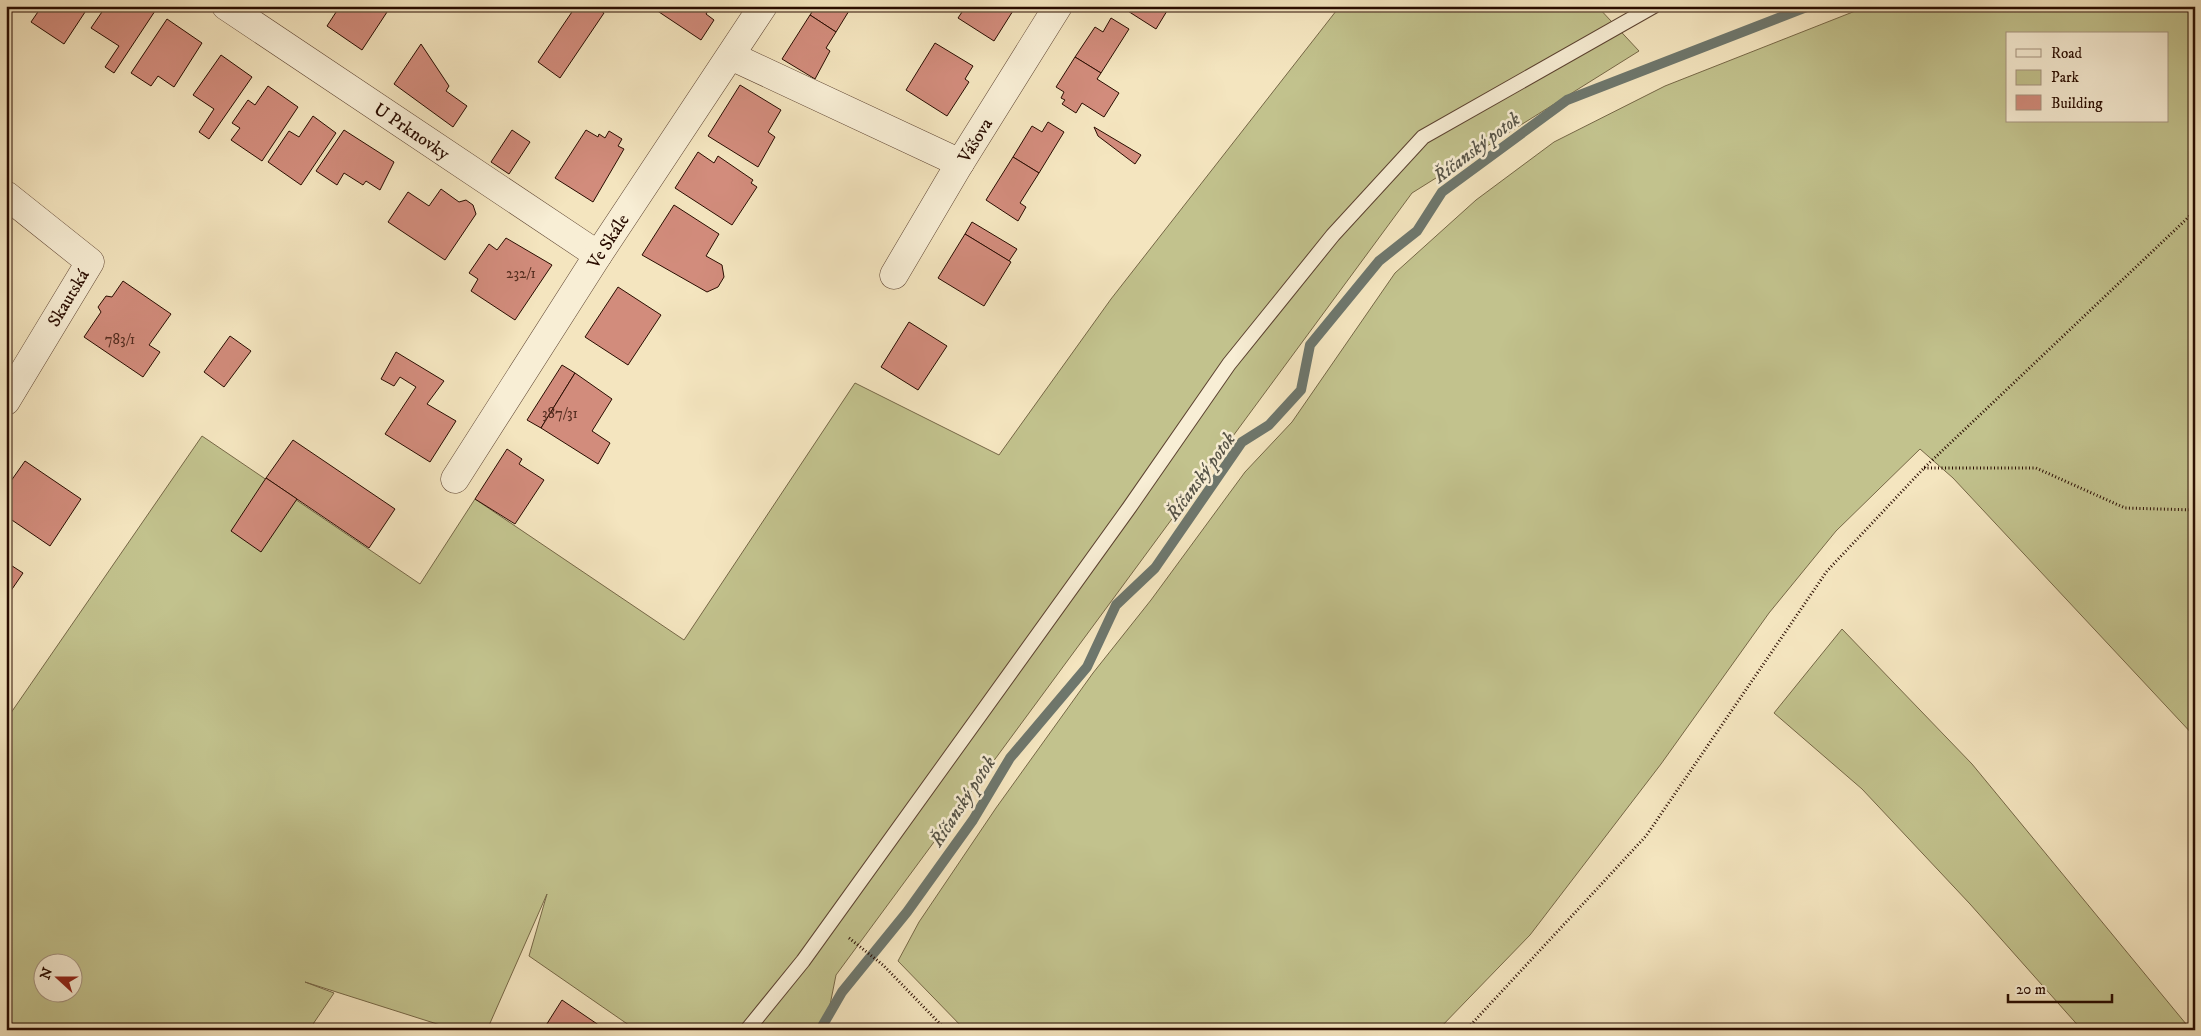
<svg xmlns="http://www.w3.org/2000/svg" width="2201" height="1036" viewBox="0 0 2201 1036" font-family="'IM FELL DW Pica',serif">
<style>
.green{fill:#c2c28d;stroke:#766746;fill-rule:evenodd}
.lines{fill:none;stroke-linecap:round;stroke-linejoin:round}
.stream{stroke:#6e776d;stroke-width:10}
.building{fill:#d28c7c;stroke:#290c00}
.service-casing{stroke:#5c4230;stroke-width:16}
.minor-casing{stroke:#5c4230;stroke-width:29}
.path{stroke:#290c00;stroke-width:3;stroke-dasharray:1 2.5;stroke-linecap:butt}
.service{stroke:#f8eed5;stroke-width:14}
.minor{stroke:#f8eed5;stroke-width:28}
.labels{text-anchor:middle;stroke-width:5;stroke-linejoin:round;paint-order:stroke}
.number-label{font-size:15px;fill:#532c1f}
.street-label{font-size:18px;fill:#290c00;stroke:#f8eed5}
.water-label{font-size:19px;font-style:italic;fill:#575448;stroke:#f8eed5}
</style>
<rect width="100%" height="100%" fill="#f4e5bf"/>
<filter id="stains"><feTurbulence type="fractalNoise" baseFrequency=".004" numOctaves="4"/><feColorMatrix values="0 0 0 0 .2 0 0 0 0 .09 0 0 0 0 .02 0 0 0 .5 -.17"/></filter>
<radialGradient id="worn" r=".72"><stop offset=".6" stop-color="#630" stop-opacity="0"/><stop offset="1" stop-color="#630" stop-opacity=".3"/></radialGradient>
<g class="green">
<path d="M1340 6H1597L1639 51 1412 193 836 975 825 1030H636L529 956 547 894 487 1030H456L305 982 334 993 309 1030H6V720L202 436 420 584 475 499 684 640 855 383 999 455 1111 299ZM42 964H72V994H42Z"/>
<path d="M1868 6H2195V737L1953 478 1920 449 1836 531 1769 613 1661 764 1530 935 1438 1030H965L898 961 919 922 996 808 1093 673 1151 600 1245 472 1292 422 1395 273 1476 200 1554 142 1665 86ZM2007 34H2167V121H2007Z"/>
<polygon points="1842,629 1972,764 2191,1030 2082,1030 1970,904 1862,789 1774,713"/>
</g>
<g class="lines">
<polyline class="stream" points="820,1030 842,992 907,912 973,820 1010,758 1087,667 1116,605 1155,568 1242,442 1269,425 1301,390 1310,345 1379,261 1417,231 1442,192 1567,100 1809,6"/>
</g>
<g class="building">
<polygon points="42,6 89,6 64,44 31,22"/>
<polygon points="106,6 148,6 155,11 114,73 105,67 119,46 91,28"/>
<polygon points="340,6 391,6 362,50 327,26"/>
<polygon points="576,6 594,6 604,13 560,78 538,62"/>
<polygon points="650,6 711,6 706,14 714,20 701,40"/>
<polygon points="816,6 852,6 836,32 810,15"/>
<polygon points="966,6 1016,6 994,41 958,18"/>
<polygon points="1120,6 1170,6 1156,29"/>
<polygon points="810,15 836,32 826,48 830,51 815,79 782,59"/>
<polygon points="1111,18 1129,29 1101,73 1075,57 1095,27 1103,32"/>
<polygon points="167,19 202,43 174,87 158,76 151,86 131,73"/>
<polygon points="935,43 973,66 965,79 969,82 947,116 906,90"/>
<polygon points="421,44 449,86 446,91 467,106 453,127 394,84"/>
<polygon points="221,55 252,77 209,139 199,132 214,109 193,95"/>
<polygon points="1075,57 1101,73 1097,79 1119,93 1104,117 1082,103 1076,113 1062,104 1065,100 1061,98 1064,92 1056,87"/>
<polygon points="740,85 781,110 768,132 775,137 758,167 708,136"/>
<polygon points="268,86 298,107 262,161 231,140 240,128 232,123 248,100 255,105"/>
<polygon points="313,116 336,133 301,185 268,162 289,131 299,137"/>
<polygon points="1048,122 1064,132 1039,173 1013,157 1032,126 1042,132"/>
<polygon points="1094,127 1141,155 1135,164 1098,136"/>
<polygon points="344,130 394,162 380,190 366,181 363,185 344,173 337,185 316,171"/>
<polygon points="512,130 530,142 509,174 491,162"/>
<polygon points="586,130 598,137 599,134 605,138 609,131 622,139 618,146 624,149 593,202 555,178"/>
<polygon points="698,152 714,163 718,156 753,180 751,183 757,187 732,225 675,188"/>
<polygon points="1013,157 1039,173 1020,203 1026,207 1018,221 986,200"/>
<polygon points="441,189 459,202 466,200 473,205 476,214 445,260 388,222 408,192 429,206"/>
<polygon points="674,205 719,234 706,256 722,265 724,277 718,287 707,292 642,255"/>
<polygon points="972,222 1017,249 1009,261 965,234"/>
<polygon points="965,234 1011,262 984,306 938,278"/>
<polygon points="506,238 552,265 515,320 471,291 478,279 469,273 489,244 497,250"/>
<polygon points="123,281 171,314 149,345 160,352 143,377 84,337 101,312 98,307 106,296 112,297"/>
<polygon points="618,287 661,315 628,365 585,337"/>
<polygon points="909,322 947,346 918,390 881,367"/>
<polygon points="230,336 251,351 224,387 204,372"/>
<polygon points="396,352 444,381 427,404 456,421 430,462 385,434 416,387 400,377 394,386 381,379"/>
<polygon points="562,365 575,373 541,428 527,420"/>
<polygon points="575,373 612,399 592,431 610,443 598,464 541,428"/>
<polygon points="293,440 395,509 369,548 266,478"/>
<polygon points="507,449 522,459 519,464 544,480 515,524 475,499"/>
<polygon points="25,461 81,499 50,546 6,516 6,488"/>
<polygon points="266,478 297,499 261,552 231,531"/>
<polygon points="6,562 23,573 6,598"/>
<polygon points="562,1000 606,1030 543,1030"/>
</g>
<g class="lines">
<g class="service-casing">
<polyline id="service" points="747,1030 803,961 1129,508 1229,364 1333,235 1423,137 1654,6"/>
</g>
<g class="minor-casing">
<g id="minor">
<polyline points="226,6 598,255"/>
<polyline points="731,56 960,163"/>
<polyline points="6,195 90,262 6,401"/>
<polyline points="894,275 960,163 1058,6"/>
<polyline points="455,479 598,255 763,6"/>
</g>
</g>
<g class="path">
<polyline points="1924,468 2036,468 2125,508 2195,510"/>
<polyline points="849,938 883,965 946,1030"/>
<polyline points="1466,1030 1646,836 1827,571 1924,468 2195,211"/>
</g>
<use href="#service" class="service"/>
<use href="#minor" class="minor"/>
</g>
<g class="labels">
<g class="number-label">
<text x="521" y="278">232/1</text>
<text x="120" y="344">783/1</text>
<text x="560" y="418">387/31</text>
</g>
<g class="street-label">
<text transform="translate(412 131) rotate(34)" y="6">U Prknovky</text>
<text transform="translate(975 140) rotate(-58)" y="6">Vášova</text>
<text transform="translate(608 241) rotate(-57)" y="6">Ve Skále</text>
<text transform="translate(68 298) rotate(-59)" y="6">Skautská</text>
</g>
<g class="water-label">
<text transform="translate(1476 147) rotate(-37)" y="7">Říčanský potok</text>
<text transform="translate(1200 476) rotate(-54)" y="7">Říčanský potok</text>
<text transform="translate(962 801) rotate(-57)" y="7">Říčanský potok</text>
</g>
</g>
<rect width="2201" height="1036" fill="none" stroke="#f4e5bf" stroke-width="25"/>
<rect x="8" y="8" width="2186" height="1021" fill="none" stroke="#290c00" stroke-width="2.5"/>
<rect x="12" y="12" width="2176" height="1011" fill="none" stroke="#290c00"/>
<rect x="2006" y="32" width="162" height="90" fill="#f8eed5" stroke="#a59480"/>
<rect x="2016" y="49" width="25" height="8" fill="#f8eed5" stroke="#a59480"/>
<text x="2051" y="58" font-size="15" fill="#290c00">Road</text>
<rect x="2016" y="70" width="25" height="15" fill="#c2c28d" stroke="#a59480"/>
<text x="2051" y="82" font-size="15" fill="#290c00">Park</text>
<rect x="2016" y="95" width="25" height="15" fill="#d28c7c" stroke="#a59480"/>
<text x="2051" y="108" font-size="15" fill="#290c00">Building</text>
<g transform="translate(58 978) rotate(291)"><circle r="24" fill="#f8eed5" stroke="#a59480"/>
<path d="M0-4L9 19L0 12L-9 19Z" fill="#8f2418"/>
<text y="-8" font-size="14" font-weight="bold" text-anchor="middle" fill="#290c00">N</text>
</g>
<path d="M2008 994v8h104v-8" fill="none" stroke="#290c00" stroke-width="2.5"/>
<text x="2016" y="994" font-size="15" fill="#290c00" stroke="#f8eed5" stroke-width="4" paint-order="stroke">20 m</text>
<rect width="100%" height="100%" filter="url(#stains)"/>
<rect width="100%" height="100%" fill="url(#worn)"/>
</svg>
